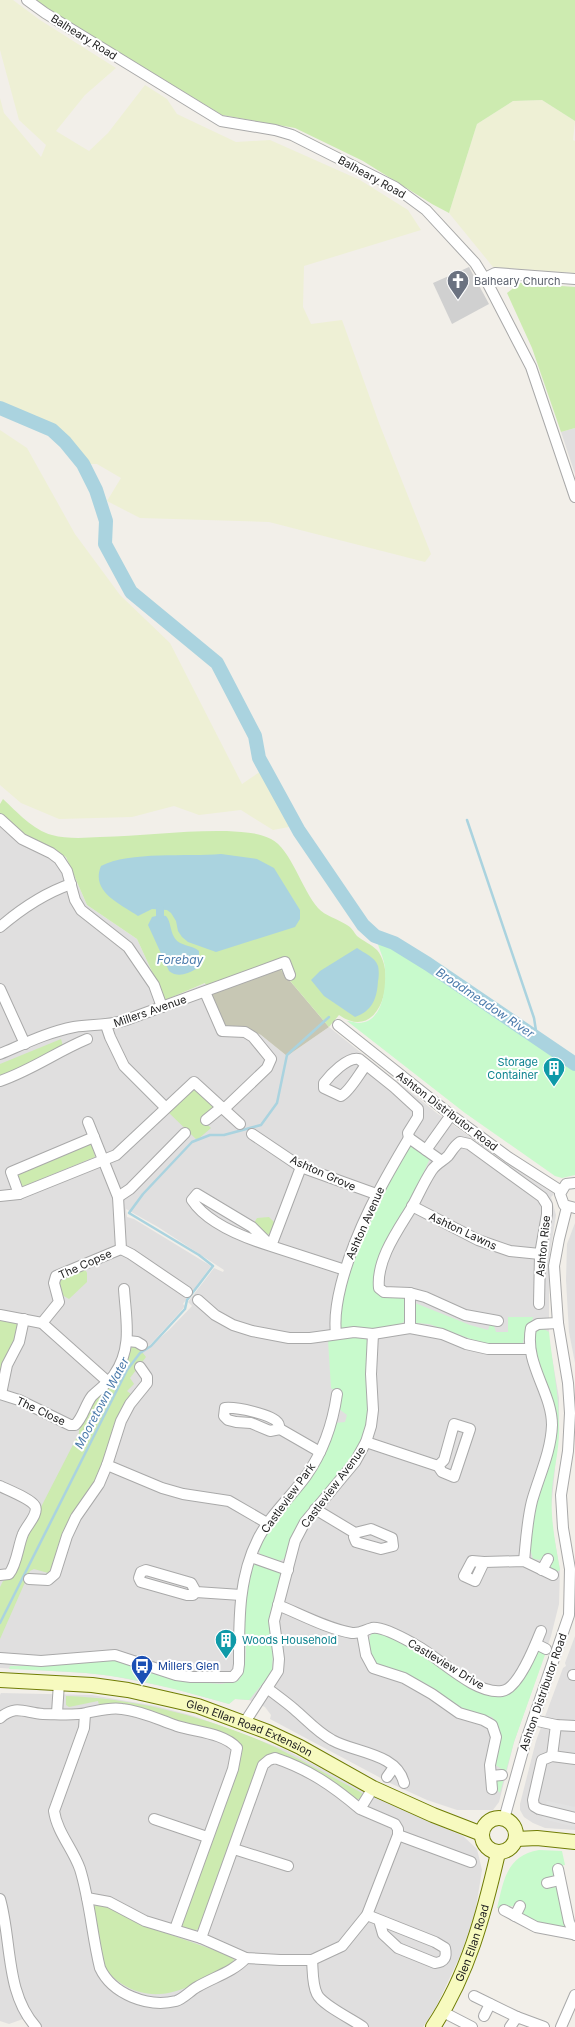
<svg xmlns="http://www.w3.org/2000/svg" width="575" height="2027" viewBox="0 0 575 2027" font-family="Inter,sans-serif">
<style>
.residential{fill:#e0dfdf}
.religious{fill:#d0d0d0}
.construction{fill:#c7c7b4}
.farmland{fill:#eef0d5}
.grass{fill:#cdebb0}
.park{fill:#c8facc}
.parking{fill:#e2e2e2}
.water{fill:#aad3df}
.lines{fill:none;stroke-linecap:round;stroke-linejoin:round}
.stream{stroke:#aad3df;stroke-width:2.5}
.canal{stroke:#aad3df;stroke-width:8}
.river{stroke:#aad3df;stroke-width:14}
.street-casing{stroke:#a9a9a9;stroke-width:12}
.secondary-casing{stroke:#707d05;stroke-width:16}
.street{stroke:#fff;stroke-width:10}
.secondary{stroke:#f7fabf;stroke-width:14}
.labels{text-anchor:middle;stroke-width:4;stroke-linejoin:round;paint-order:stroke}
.street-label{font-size:11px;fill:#222;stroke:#fff}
.worship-label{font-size:11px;fill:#5b616d;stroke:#fff;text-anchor:start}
.culture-label{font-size:11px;fill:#0d838f;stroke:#fff;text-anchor:end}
.transit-label{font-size:11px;fill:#164399;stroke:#fff;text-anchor:start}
.water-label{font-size:12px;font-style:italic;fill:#4a7aab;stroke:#fff}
</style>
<rect width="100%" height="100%" fill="#f2efe9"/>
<g class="residential">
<polygon points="575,428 575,474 561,432"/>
<polygon points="0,815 22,836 66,857 87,905 137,939 165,1000 206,983 242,1026 261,1035 287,1056 329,1027 438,1114 502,1160 554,1194 551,1197 556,1215 549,1260 549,1340 559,1398 559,1426 551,1510 553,1531 560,1570 559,1604 551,1636 514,1742 499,1802 493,1810 457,1810 427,1800 392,1784 270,1719 271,1715 265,1707 249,1700 235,1699 229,1704 172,1688 112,1676 86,1673 0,1668 0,1623 140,1353 151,1346 169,1330 192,1306 188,1302 214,1268 223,1272 224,1270 158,1227 126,1209 127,1217 134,1219 211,1266 183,1304 185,1306 181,1311 150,1345 139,1352 0,1620"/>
<polygon points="575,1223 575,1363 569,1332 566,1280 567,1244"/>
<polygon points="575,1636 575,1830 545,1828 533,1823 524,1817 520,1810 520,1804 536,1741 563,1668 566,1666 565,1663"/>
<polygon points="1,1693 92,1695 156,1706 194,1716 286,1750 382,1800 463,1836 477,1849 482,1870 475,1914 460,1956 436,2007 423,2027 30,2027 23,2019 9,2024 0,2021 0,1695"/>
</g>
<polygon class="religious" points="469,267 489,304 452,324 433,283"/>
<polygon class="construction" points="280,969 329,1027 287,1056 261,1035 242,1026 225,1027 210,994"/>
<g class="farmland">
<polygon points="0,0 13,0 40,20 116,68 85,95 56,131 89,151 108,133 145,85 167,99 177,114 236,142 270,140 360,180 408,210 421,230 304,266 303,307 311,324 342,320 379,423 431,554 425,562 269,522 140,518 107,501 121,478 97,464 83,464 52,430 0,408 0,98 4,113 41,157 46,145 19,120 0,50"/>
<polygon points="542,100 575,121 573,140 575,141 575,273 493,267 449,213 477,124 513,101"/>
<polygon points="0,430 27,448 75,534 120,595 170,643 242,784 261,771 289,827 273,830 241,810 199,815 174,806 132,817 59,819 21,803 0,785"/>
</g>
<g class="grass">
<polygon points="36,0 575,0 575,121 542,100 513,101 477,124 449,213 432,204 363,161 295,128 222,115 48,9"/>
<polygon points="520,283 575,287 575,428 561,432 532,348 507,293"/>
<path d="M3 799C17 812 33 830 52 835 66 839 85 838 100 837 142 836 184 830 227 831 241 832 258 832 271 839 291 849 302 890 318 908 325 916 338 919 347 925 351 927 354 932 357 936 363 941 371 944 377 950 398 975 380 1044 339 1015L329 1027 280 969 210 994 205 983 165 1000 137 939 87 905 66 857 22 836 0 815V804Z"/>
<polygon points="61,1039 63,1046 0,1078 0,1064"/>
<polygon points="193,1087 216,1106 202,1119 211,1128 197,1140 167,1111"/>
<polygon points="89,1143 92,1144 95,1157 24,1186 19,1185 16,1175"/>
<polygon points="269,1217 275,1223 271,1234 265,1235 254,1223 257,1218"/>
<polygon points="85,1269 87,1273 87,1282 69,1299 62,1295 58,1282 60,1278"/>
<polygon points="0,1319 15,1321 19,1324 19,1331 0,1377"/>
<path d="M133 1346 139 1348 146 1357 130 1378 134 1384 127 1391 132 1395 114 1424 104 1458 93 1487 67 1524 57 1548 53 1569 48 1573 34 1569 30 1571 0 1639V1587L3 1581 12 1577 22 1544 79 1433C79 1418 122 1359 133 1346Z"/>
<path d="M66 1696C132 1698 198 1715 259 1740 294 1755 328 1775 362 1793L363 1796 359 1799H355C342 1788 282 1744 265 1756 263 1757 261 1761 260 1763L200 1928 194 1931 182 1926V1920L242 1754V1747L234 1739 110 1704 99 1705 98 1701 69 1707 66 1705Z"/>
<path d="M96 1905 111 1908 143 1925 231 1956 234 1958 233 1965C197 1982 162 2009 122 1984 115 1979 106 1972 103 1965 98 1953 96 1921 93 1907Z"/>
</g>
<g class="park">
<path d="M375 936 394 943 431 963 575 1064V1175L562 1178 555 1176 465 1113 347 1021C351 1021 356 1023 359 1023 384 1022 386 986 385 969 384 958 378 946 375 936Z"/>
<path d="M409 1145 430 1158 409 1205 376 1286 406 1297V1320C393 1333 357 1327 340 1328L338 1323 347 1273 364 1228Z"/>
<polygon points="415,1303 470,1325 488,1330 490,1324 494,1326 496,1332 508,1332 508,1317 533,1317 532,1321 525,1331 523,1343 485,1344 429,1324 416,1323 414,1319"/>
<path d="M542 1328 549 1332C552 1363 559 1393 559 1425 560 1447 554 1467 552 1489 550 1517 555 1542 560 1570L556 1572 551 1568V1559L544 1556 542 1560 533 1559 531 1552 530 1538 533 1515 552 1457 556 1431 534 1345V1333L537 1329Z"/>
<path d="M351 1337 366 1339 368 1343C368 1353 367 1364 367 1374 366 1397 371 1421 361 1443 341 1485 296 1510 286 1557L280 1561 260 1554 259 1549 267 1533 298 1494 335 1423 345 1422 347 1415 339 1409 340 1393 331 1388 328 1340Z"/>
<path d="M256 1564 273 1569 283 1574 270 1621 273 1650 272 1672 249 1700 235 1699 229 1704C182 1691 135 1677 86 1673 60 1671 35 1670 9 1669L10 1666H35L113 1660 179 1681 221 1684 238 1681C251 1664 244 1634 244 1614 244 1597 248 1581 253 1565Z"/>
<path d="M378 1632 418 1651 483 1693 498 1696 510 1693 523 1677 536 1653 539 1651 546 1652 514 1742 500 1793 496 1789V1782L503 1770 494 1764C498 1748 503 1731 492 1717 457 1712 448 1695 419 1680 404 1673 387 1670 373 1661L370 1650 369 1640 371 1634Z"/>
<path d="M539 1850 562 1851 565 1865 555 1867 552 1885 557 1887 567 1926 566 1929 537 1923 524 1915 522 1910 515 1906 497 1908C504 1880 506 1856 539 1850Z"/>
</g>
<polygon class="parking" points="547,1801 575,1807 575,1827 542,1819"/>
<g class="water">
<path d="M221 854 257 859 274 868 300 910V919L295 927 216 952 188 942 182 937 178 931 176 921 171 913 167 910 152 909 138 916C121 904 90 892 101 866 129 851 188 857 221 854Z"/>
<path d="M160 915 166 916C171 922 170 930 174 937 180 947 191 944 199 951V961L196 969C187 974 178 978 169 971L148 925 152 917Z"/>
<path d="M357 948C364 953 375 957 378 966 379 970 379 977 378 981 377 999 372 1011 355 1017L324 996 311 980 320 971Z"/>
</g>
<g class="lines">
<g class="stream">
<polyline points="467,820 534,1018 537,1037"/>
<polyline points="0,1623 127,1370 140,1353 151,1346 185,1309 187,1300 213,1266 199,1255 129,1213 143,1194 192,1142 210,1135 224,1135 261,1125 277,1103 287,1055 329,1017"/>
</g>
<polyline class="canal" points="160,915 160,909"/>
<polyline class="river" points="0,408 52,430 65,442 83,464 96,490 106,521 105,544 131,592 217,663 255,736 259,758 299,831 363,925 375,936 394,943 428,964 575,1064"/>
<g class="street-casing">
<g id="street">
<polyline points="27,0 45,13 221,121 275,130 292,135 395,187 426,210 475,263 488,284 531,367 575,497"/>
<polyline points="485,278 495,273 575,279"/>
<polyline points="0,819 22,839 51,853 59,859 67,871 75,900 81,910 128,947 154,985 162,1007"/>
<path d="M0 927C21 909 45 893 71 884"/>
<polyline points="0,989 25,1044"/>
<polyline points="205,992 222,1031 245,1032 253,1037 271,1059 267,1068 224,1109"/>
<polyline points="106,1025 110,1037 124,1066 165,1107"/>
<polyline points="338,1025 451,1115 508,1157 561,1191"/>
<path d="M0 1054C24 1044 48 1032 74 1027 91 1024 109 1026 126 1020L285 962 290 975"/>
<path d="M366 1065C359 1074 350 1091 341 1096L324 1088V1083C330 1075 348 1056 359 1059L394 1087 418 1109V1117L408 1133 409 1138"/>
<path d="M0 1081C32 1070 56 1052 87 1039"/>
<polyline points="206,1120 222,1107"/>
<polyline points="88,1122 94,1137"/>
<polyline points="252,1134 301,1167 376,1194"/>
<polyline points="409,1138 440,1160"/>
<polyline points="426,1150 451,1115"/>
<path d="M301 1167 271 1246C245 1238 207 1223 192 1200L197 1194 252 1227 271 1246 345 1270"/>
<polyline points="575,1183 566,1184 560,1194 564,1205 575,1208"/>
<polyline points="19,1194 11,1172 94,1137 118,1197 121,1249 131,1254 187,1292"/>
<polyline points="0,1196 19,1194 116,1155 194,1082 240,1124"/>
<polyline points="118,1197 130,1189 185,1133"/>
<polyline points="412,1206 478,1240 510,1251 540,1254"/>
<polyline points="198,1300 215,1315 233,1325 252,1331 289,1338 310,1338 354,1332 373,1334 410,1328 442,1334 466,1344 488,1349 530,1349"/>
<polyline points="0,1315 42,1323 107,1381"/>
<path d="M498 1321 465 1315 425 1297 410 1293 384 1292 379 1288C376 1260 398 1230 412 1207 419 1194 424 1182 432 1170 437 1163 443 1161 448 1156 452 1151 454 1146 460 1142L469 1144 542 1197 547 1205V1214L540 1254 539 1304"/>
<polyline points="42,1323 59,1302 54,1283 56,1276 121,1249"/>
<polyline points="410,1328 410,1293"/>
<path d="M336 1333C334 1317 337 1301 341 1285 355 1231 381 1185 409 1138"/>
<polyline points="128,1341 137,1342 142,1345"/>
<path d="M0 1394 19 1400 70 1425H75C83 1418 85 1405 92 1396 99 1389 108 1383 114 1375 133 1348 126 1320 124 1289"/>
<polyline points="1,1394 7,1365 19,1342 24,1319"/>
<path d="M280 1429C279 1427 279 1424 278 1423 272 1414 236 1407 225 1408L224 1416 228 1420 236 1422 251 1423 270 1431 280 1429 320 1452"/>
<polyline points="366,1442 438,1466 442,1472 454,1477 470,1429 454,1424 444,1460 438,1466"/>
<polyline points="107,1465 162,1488 183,1494 229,1501 267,1523"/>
<path d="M0 1486C8 1490 31 1499 35 1506 39 1514 26 1526 23 1534 18 1546 17 1564 9 1574L0 1575"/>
<polyline points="315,1509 355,1533 371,1529 392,1538 393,1546 381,1549 356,1542 354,1537 355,1533"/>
<polyline points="251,1557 288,1570"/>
<path d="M524 1561C526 1541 527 1521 532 1501 539 1476 551 1452 552 1425 552 1392 524 1364 531 1328L538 1324 558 1323"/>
<polyline points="484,1562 472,1561 464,1576 475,1581 484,1562 524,1561 553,1575"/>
<polyline points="542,1570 548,1559"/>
<polyline points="29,1579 48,1580 55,1574 67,1536 76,1517 99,1484 107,1465 121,1421 130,1404 147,1383 147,1377 140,1367"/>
<polyline points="196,1592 191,1583 146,1570 141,1572 139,1578 141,1582 187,1595 193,1595 196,1592 241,1595"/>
<path d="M278 1605C300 1614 328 1629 352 1633 361 1634 364 1630 372 1628 382 1626 405 1639 414 1644 438 1656 474 1695 502 1691 518 1689 535 1646 541 1631"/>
<polyline points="362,1633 366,1655 373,1668 404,1678 432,1694 459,1713 483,1720 492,1725 496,1737 490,1765 492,1789"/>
<polyline points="536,1644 546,1649"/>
<path d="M0 1658 41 1661 115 1655 176 1675 191 1677H233L238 1671 239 1664C239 1622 238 1578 258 1539 270 1515 291 1497 306 1476 323 1452 333 1422 337 1394"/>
<polyline points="573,1675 575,1675"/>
<path d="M267 1688C276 1695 286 1702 294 1709 307 1720 317 1732 332 1740 355 1753 397 1753 404 1783"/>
<polyline points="57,1713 59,1683"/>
<path d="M85 1714 84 1728 54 1811C57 1832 73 1849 80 1869 90 1901 92 1936 100 1968 112 1994 148 2008 176 2001 183 1999 190 1991 197 1987 214 1977 233 1972 246 1958"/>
<path d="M0 1718C16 1704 25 1713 43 1714 56 1714 73 1716 86 1713 98 1711 109 1707 122 1709 142 1711 159 1720 177 1726 196 1732 224 1733 237 1748L233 1769 175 1929"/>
<polyline points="533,1720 556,1725 575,1726"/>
<polyline points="245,1722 278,1671 279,1659 274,1621 295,1541 305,1522 355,1462 366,1442 371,1426 373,1410 371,1374 373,1334"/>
<polyline points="552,1756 556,1725"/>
<polyline points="575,1759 552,1756 542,1760 533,1800 534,1806 539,1809 575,1818"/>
<polyline points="491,1776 502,1775"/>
<polyline points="387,1777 394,1767"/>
<path d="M360 1809C333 1786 308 1769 275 1758L269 1760 263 1765 201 1938 246 1958 280 1960H312L342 1946 367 1915 398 1835V1829L395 1824 360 1809 373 1788"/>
<polyline points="154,1819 207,1837"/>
<polyline points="504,1819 526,1740 569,1615 570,1569 563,1528 561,1495 568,1451 570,1413 568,1383 558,1323 554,1266 559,1239 567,1207"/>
<polyline points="398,1835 471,1862"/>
<polyline points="234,1849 288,1866"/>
<polyline points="558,1869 569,1922 575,1935"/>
<polyline points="547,1883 560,1880"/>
<polyline points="87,1898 109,1902 145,1921 201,1938"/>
<path d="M0 1899C12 1941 5 1993 36 2027"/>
<polyline points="504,1910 536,1927 573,1934"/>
<path d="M367 1915 435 1942 445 1948C447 1957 445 1962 435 1963L398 1948 383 1934 379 1920"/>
<polyline points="515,1916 520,1906"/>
<path d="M312 1960C313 1971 312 1984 317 1994 322 2005 352 2019 363 2027"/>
<polyline points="474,1996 517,2017"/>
<polyline points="443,2012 472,2027"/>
<polyline points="484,2016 490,2004"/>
<polyline points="510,2027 517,2017 544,2027"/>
<polyline points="561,2027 575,1995"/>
</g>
</g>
<g class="secondary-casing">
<g id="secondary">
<path id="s1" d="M0 1680 92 1685 128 1690 198 1706 268 1732 300 1747 373 1788 433 1815 482 1834"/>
<circle cx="499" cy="1835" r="17"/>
<polyline points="516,1839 537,1838 575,1842"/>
<path id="s2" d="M433 2027C468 1975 484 1914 498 1853"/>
</g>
</g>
<use href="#street" class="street"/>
<use href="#secondary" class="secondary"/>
</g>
<defs>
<g id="church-pin" transform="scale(1.15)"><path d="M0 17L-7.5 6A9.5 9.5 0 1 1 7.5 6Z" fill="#6b7280" stroke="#fff"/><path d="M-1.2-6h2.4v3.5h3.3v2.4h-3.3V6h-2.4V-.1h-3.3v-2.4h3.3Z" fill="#fff"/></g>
<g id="building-pin" transform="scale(1.15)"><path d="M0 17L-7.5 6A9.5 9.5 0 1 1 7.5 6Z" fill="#0f9aa8" stroke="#fff"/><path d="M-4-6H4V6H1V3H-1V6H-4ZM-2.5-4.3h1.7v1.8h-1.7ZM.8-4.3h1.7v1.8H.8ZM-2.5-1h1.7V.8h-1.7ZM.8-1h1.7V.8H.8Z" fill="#fff"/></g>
<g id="bus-pin" transform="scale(1.15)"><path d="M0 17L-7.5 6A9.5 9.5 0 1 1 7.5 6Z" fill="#1a4fb4" stroke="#fff"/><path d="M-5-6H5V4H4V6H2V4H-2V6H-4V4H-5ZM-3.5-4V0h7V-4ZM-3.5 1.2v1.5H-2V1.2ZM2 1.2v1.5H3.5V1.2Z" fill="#fff"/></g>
</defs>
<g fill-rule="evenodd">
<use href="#church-pin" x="458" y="281"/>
<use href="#building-pin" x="554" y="1068"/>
<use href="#building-pin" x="226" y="1640"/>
<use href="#bus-pin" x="142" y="1666"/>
</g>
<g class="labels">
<g class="street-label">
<text transform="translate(84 37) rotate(32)" y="4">Balheary Road</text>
<text transform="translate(372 177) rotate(29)" y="4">Balheary Road</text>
<text transform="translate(150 1011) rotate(-19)" y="4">Millers Avenue</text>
<text transform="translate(447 1111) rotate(37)" y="4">Ashton Distributor Road</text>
<text transform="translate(323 1173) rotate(24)" y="4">Ashton Grove</text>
<text transform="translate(365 1223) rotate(-66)" y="4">Ashton Avenue</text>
<text transform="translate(463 1231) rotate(25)" y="4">Ashton Lawns</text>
<text transform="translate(543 1246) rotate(-84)" y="4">Ashton Rise</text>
<text transform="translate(85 1264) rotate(-24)" y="4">The Copse</text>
<text transform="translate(41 1411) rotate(25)" y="4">The Close</text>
<text transform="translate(333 1487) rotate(-53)" y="4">Castleview Avenue</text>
<text transform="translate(288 1498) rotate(-54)" y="4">Castleview Park</text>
<text transform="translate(446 1664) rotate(31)" y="4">Castleview Drive</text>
<text transform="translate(543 1692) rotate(-71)" y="4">Ashton Distributor Road</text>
<text dy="4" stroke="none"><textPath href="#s1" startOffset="256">Glen Ellan Road Extension</textPath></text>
<text dy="4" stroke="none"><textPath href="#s2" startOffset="93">Glen Ellan Road</textPath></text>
</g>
<g class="worship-label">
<text x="474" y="285">Balheary Church</text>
</g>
<g class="culture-label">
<text x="538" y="1066">Storage<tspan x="538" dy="13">Container</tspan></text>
<text x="242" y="1644" text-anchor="start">Woods Household</text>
</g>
<g class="transit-label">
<text x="158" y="1670">Millers Glen</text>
</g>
<g class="water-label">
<text x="180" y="964">Forebay</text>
<text transform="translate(485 1003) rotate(34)" y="4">Broadmeadow River</text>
<text transform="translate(102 1403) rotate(-62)" y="4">Mooretown Water</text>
</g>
</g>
</svg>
